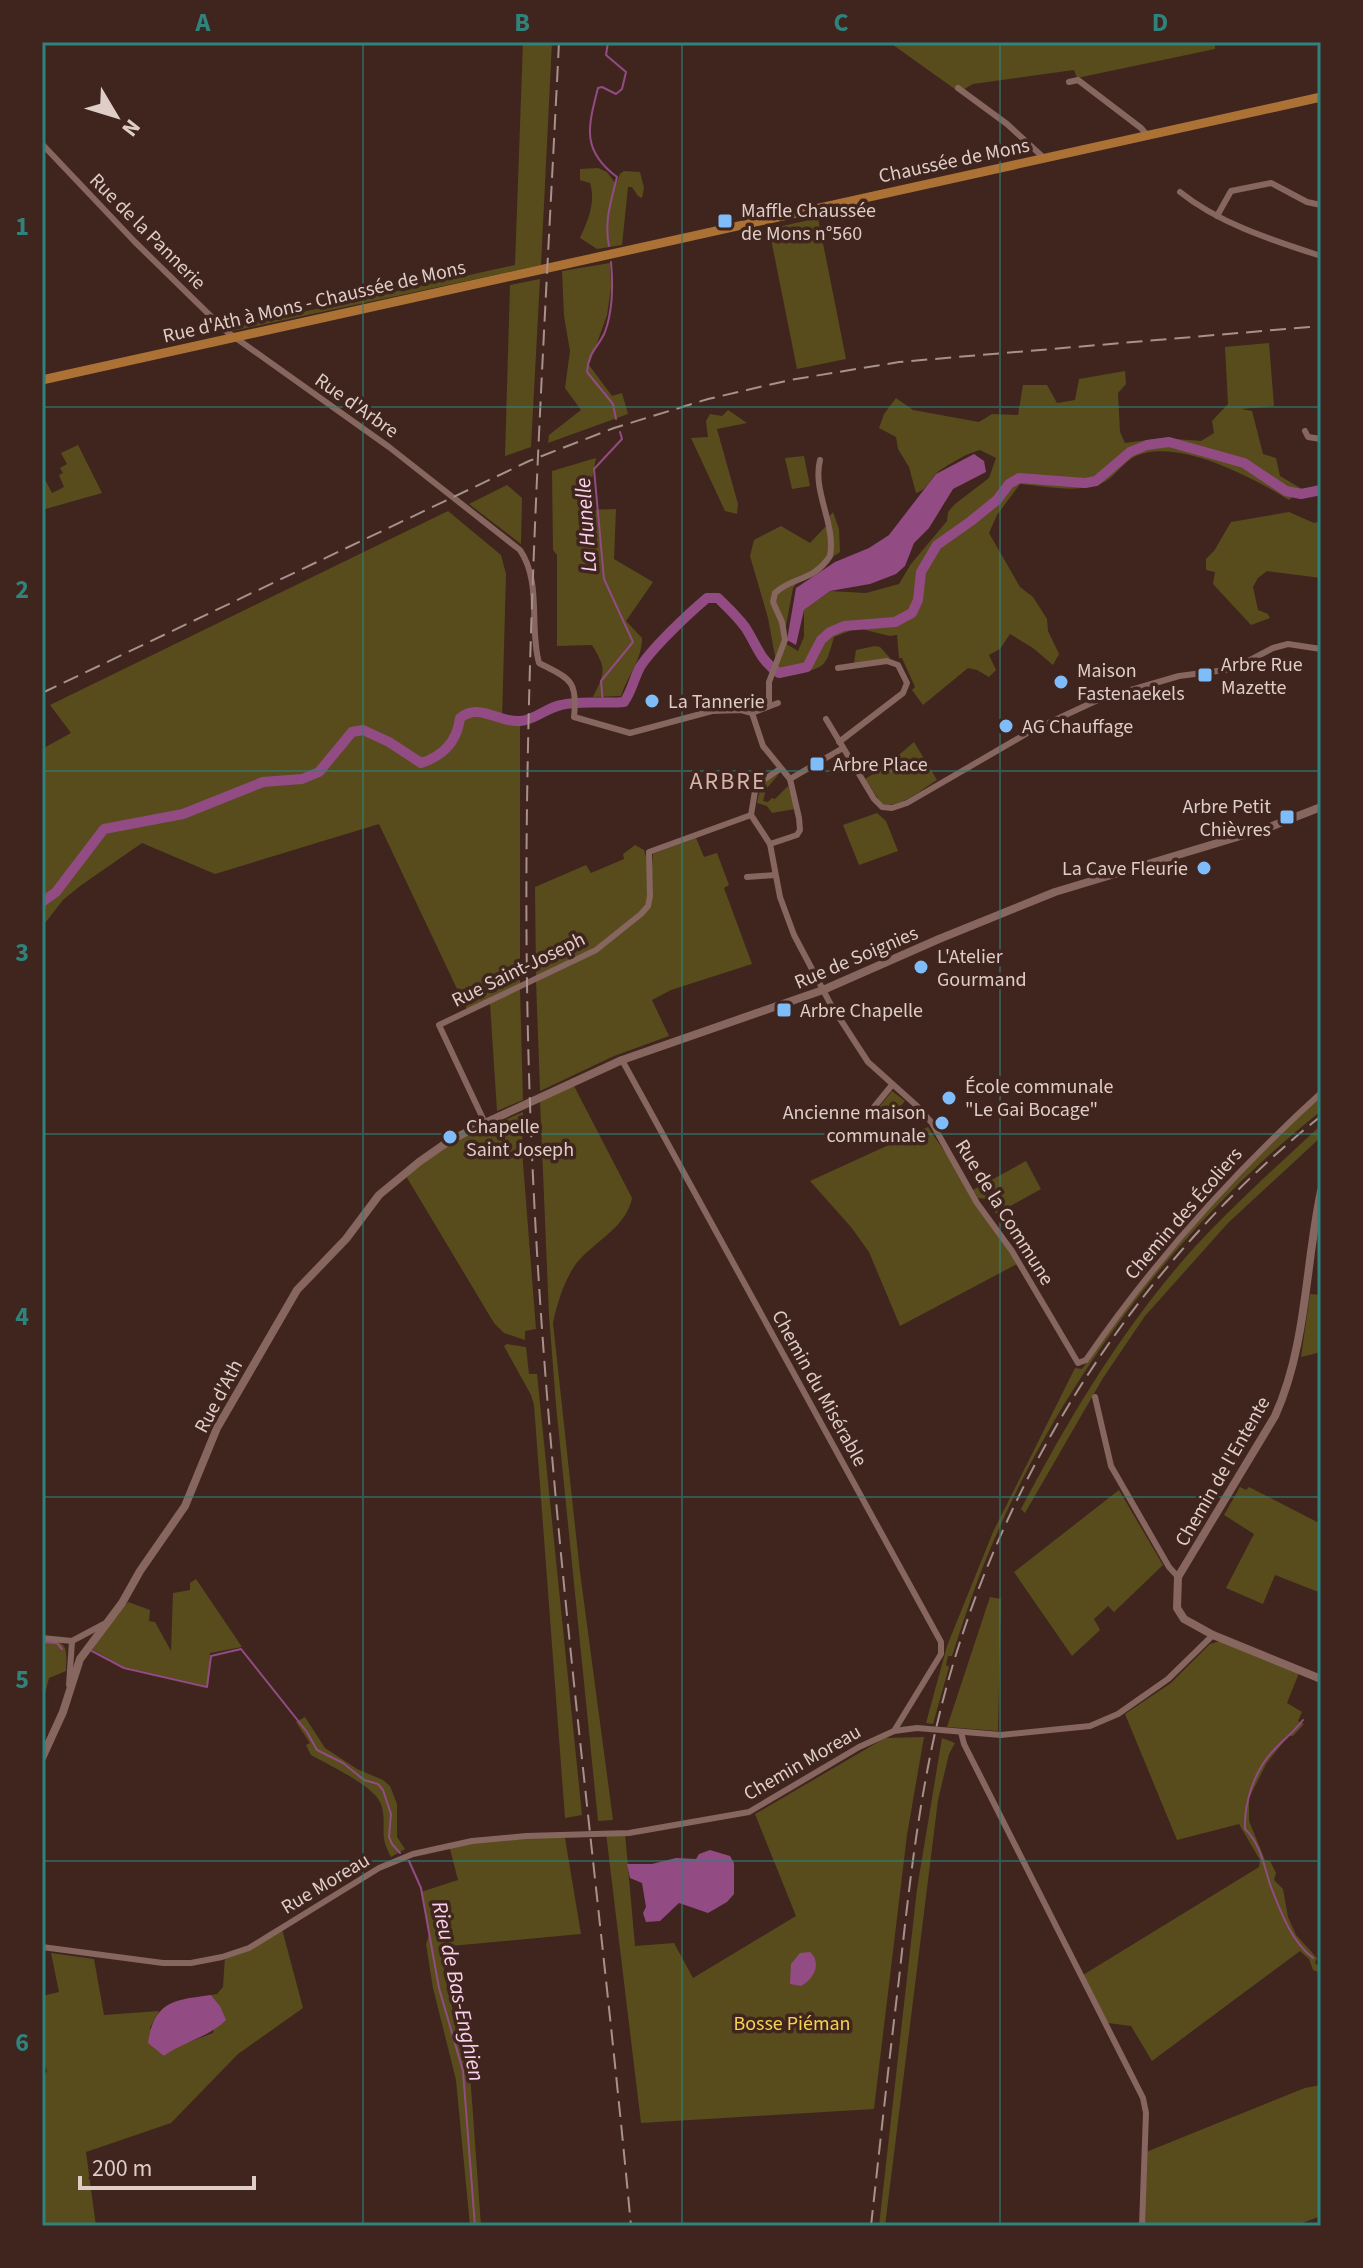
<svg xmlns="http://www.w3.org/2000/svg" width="1363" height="2268" viewBox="0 0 1363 2268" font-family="'Source Sans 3',sans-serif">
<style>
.green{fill:#584c1d;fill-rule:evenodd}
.water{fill:#934b83}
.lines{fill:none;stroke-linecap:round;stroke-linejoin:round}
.stream{stroke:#934b83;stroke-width:2}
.river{stroke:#934b83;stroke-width:10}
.street{stroke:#86665e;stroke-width:6}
.secondary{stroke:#86665e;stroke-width:8}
.primary{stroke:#ac7135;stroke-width:9}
.rail{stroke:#a6918b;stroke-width:2;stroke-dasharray:16 8;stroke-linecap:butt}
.grid{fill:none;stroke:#2e837c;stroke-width:2;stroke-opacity:0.55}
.poi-dot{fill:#7fbdfa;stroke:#3f251e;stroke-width:3}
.labels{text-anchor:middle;stroke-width:7;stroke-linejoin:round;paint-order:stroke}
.street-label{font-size:20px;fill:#dfcdc8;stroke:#3f251e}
.poi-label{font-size:20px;fill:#dfcdc8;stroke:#3f251e;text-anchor:start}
.park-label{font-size:20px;fill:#f5d250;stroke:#3f251e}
.water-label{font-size:22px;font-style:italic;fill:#fad1ee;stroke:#3f251e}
.quarter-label{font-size:24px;letter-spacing:2px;fill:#d8b5ac;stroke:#3f251e}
.neatline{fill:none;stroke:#2e837c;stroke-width:3}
.grid-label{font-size:26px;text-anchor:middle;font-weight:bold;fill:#2e837c}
</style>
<rect width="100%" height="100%" fill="#3f251e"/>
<g class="green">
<polygon points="523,42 552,42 541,265 228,332 226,329 515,265"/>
<polygon points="889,42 1229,42 1215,45 1215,49 1077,78 1074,70 973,84 959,92"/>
<path d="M598 168 607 172 616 184 620 174 624 171 640 172 644 188 642 198 638 196 632 187H628L622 245 597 249 580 238C588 221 596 202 590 183L580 180V169Z"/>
<polygon points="818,218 846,359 797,369 769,229"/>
<polygon points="610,263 611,287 607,315 589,365 612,396 622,393 628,414 548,443 549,435 581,410 565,388 570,351 564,316 562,271"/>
<polygon points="540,279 531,447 505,456 510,285"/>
<path d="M1269 343 1274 406 1241 409 1252 411 1263 454 1276 458 1280 476 1302 489 1289 500C1254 478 1175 436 1134 457 1123 463 1116 475 1106 481 1082 495 1046 486 1020 484L997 515 989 533 1020 587 1033 597 1047 619 1048 631 1059 654 1053 665 1033 648 1010 634 1000 649 989 655 996 670 989 677 977 670 968 668 923 705 912 690 915 687 902 658H899L897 635 890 636 857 628 834 637C825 669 826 666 794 675L777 667 768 618 750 556 754 540 781 526 810 543 826 526 825 521 833 512 839 529 840 552 801 578 793 588 783 642 798 651 804 637V610L830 591 866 593 899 584 911 564 947 521 948 512 955 504 989 478 996 458 980 450C967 453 951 463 939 471 930 478 928 490 916 493L909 467 898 449 896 437 879 428 884 414 896 398 913 410 979 422 992 414 1018 415 1023 385H1047L1057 403 1075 400 1079 379 1125 371 1126 384 1118 393 1120 432 1125 443 1163 438 1201 441 1214 433 1212 421 1228 404 1225 347Z"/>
<polygon points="728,410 747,423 717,429 738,504 737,514 725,511 691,438 708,437 706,421 710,414 722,416"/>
<polygon points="78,445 102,493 42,510 42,474 52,493 64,487 59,475 63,473 60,468 67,464 61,453"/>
<polygon points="804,456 810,486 792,489 785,458"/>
<path d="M596 458 586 510 616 509 614 559 653 582 626 621 642 638C642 660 628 675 621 696L593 697C605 673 607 669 592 645L557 646V555L553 550 552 471Z"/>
<polygon points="507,485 522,498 521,544 469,504"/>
<path d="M448 511 501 555 506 574 502 720 520 724V984L467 1010 379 824 215 874 142 843 80 886 63 900 42 927V749L71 733 50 705ZM254 785 183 815 105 830 56 892 104 829 183 814Z"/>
<polygon points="1289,512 1314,523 1321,521 1321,578 1267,571 1258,578 1253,587 1258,610 1268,614 1270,618 1251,625 1213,584 1215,572 1206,570 1206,559 1214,551 1231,522"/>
<polygon points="875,646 880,647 890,658 888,660 854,663 856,650"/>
<path d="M914 742 937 780C922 789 899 810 881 803L865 779 886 766Z"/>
<polygon points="779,774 766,789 763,801 768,802 772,798 775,799 788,786 795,809 772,813 767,806 757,803 761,784"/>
<polygon points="877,813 886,821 898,851 859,865 843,825"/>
<polygon points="696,838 704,857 717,853 729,885 724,888 752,964 671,990 652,1000 669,1036 614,1056 540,1091 536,980 593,954 649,909 653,854"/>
<polygon points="635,845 644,850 647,860 648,899 642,911 598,946 536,976 535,887 586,865 591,873 624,859 623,854"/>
<polygon points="520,989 523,1100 497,1111 490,1003"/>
<path d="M574 1086 632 1198C627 1225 598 1240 580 1259 566 1274 557 1303 553 1323L580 1572 613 1820 598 1821 556 1405 549 1315 540 1101Z"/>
<polygon points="892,1091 905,1101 889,1120 880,1106"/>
<path d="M1321 1096V1111C1174 1228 1054 1390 984 1564 972 1594 962 1625 952 1656H948L946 1665 949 1667 933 1724 926 1723 947 1646 993 1532 1075 1368 1082 1369 1144 1281 1233 1180Z"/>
<polygon points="523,1112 522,1150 536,1329 525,1331 525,1340 504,1333 494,1323 406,1176 452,1143"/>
<path d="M1321 1125V1137L1228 1223 1145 1316 1103 1378 1025 1513 1021 1509C1068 1420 1119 1334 1185 1258 1227 1211 1275 1168 1321 1125Z"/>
<polygon points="928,1127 1019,1263 900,1326 869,1252 851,1227 810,1181"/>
<polygon points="1026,1161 1041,1189 996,1214 989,1199 978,1198 973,1190"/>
<polygon points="1310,1294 1321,1295 1321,1352 1301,1357"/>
<polygon points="507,1344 526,1347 529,1374 537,1374 582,1815 565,1818 534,1405 531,1395 504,1346"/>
<polygon points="1240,1487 1246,1490 1249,1487 1321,1524 1321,1593 1275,1575 1263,1604 1226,1588 1254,1534 1224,1515"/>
<polygon points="1119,1490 1163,1565 1114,1612 1108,1606 1094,1619 1100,1630 1072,1656 1014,1572"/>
<polygon points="196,1579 242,1647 210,1653 207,1686 124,1667 90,1648 128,1602 150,1610 149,1621 155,1622 171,1651 173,1593 190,1590 190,1583"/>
<polygon points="990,1597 1001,1599 998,1731 947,1727"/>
<path d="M42 1640C68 1640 67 1647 66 1671L49 1678 42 1705Z"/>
<polygon points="1220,1641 1299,1673 1287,1703 1302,1712 1298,1721 1304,1724 1293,1736 1288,1736 1266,1764 1249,1798 1249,1821 1265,1860 1270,1861 1276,1873 1274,1880 1283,1889 1288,1917 1296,1935 1317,1958 1315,1963 1321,1969 1321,1973 1313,1970 1309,1959 1300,1951 1152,2061 1131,2026 1108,2023 1083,1975 1259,1867 1260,1860 1239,1824 1177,1840 1125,1714 1171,1683 1210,1644"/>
<path d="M305 1717 325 1748 357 1769 383 1780 390 1786 397 1804V1837L405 1849 391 1857C378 1833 387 1829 382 1807 378 1787 330 1766 311 1755L306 1745 310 1743 296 1722Z"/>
<polygon points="924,1737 907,1835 874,2109 641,2123 606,1833 625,1833 635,1946 674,1943 693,1978 796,1916 755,1814 885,1738"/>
<polygon points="942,1738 955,1743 949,1754 938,1800 885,2226 879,2226 917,1889"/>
<polygon points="526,1836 565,1838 581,1934 440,1947 448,1992 470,2073 481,2226 470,2226 456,2080 433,1988 426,1944 429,1935 421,1892 458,1880 449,1845"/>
<polygon points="282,1929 303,2008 238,2054 171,2123 86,2152 96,2226 42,2226 42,2079 47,2071 42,2058 42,1996 59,1992 51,1953 94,1959 104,2015 159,2011 150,2028 164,2056 176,2047 213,2033 220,2006 211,1995 217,1994 223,1987 225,1956 249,1948"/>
<polygon points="1321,2085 1321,2216 1294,2226 1144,2226 1146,2152 1305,2088"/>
</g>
<g class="water">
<polygon points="974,454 984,461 986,472 953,489 929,528 914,543 905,566 896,574 870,584 830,591 804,610 796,645 787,640 796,588 835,562 869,548 889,535 936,474"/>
<polygon points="710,1850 730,1856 734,1863 734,1894 727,1902 708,1913 679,1903 660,1921 646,1922 643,1913 646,1907 642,1883 630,1878 627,1864 652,1864 676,1858 696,1859 699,1854"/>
<path d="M810 1952C822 1963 814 1979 801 1986L790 1984 791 1964 800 1953Z"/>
<path d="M211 1995 220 2006 226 2020C208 2038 184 2041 164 2056L148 2043C154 2001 174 2000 211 1995Z"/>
</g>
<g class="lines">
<g class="stream">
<path d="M608 42 606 55 626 72 622 89 616 94 602 87 598 88C588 127 581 150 617 177 611 201 604 221 609 246"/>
<path d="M611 262C613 284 613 310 605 332 598 348 588 352 587 372L613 404 616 419"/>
<polyline points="603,704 601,681 633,642 604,579 594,469 622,439 620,432"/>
<polyline points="42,1642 57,1643 62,1649"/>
<polyline points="92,1651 124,1668 207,1687 211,1656 241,1649 307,1732 317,1750 343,1763 364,1780 378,1784 383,1790 391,1814 389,1837 392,1844 400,1853"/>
<path d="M1303 1720C1294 1732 1282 1741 1272 1752 1254 1772 1244 1803 1245 1829 1261 1844 1264 1867 1271 1887 1281 1912 1291 1941 1313 1958"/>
<polyline points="409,1861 421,1888 439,1988 463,2071 475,2226"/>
</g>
<path class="river" d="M42 902 56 892 104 829 183 814 263 782 302 779 319 772 352 732 363 730 389 742 421 763C443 756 457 742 460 718 479 702 498 723 520 721 535 720 546 708 561 705 581 700 603 704 624 702 632 691 634 678 640 667 653 647 688 614 707 598H718C727 607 737 616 745 627 757 645 760 661 779 673L807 667 821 640 830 632 844 626 895 622 912 613 918 600 921 572 937 545 971 521 997 500 1009 484 1019 478 1085 483 1096 481 1130 452 1147 445 1169 442 1244 463 1286 491 1301 494 1321 490"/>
<g class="street">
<polyline points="1069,82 1078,80 1141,128 1148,136"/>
<polyline points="958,88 1007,124 1044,158"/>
<path d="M42 144 135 242 226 331 389 447 520 550C542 582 529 628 539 663 570 679 578 680 574 717L630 733 712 711 741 710 752 713"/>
<path d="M1180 192C1220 224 1272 240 1321 256"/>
<polyline points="1217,216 1231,191 1271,183 1307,202 1321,205"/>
<polyline points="1305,431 1308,437 1321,439"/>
<polyline points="838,668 887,661 898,665 907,683 903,693 839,742"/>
<path d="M769 706V682L785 640 782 622 773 602 775 593C793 576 813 582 830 556 836 523 812 492 820 460"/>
<polyline points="752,713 763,746 790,779 799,818 800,830 797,835 770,844"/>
<polyline points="752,713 778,703"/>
<polyline points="826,719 874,799 882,807 892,808 907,803 1031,731 1100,699 1179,676 1233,669 1273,648 1288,644 1321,649"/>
<path d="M780 769 756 785 751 815 770 844 780 897 794 935 831 1005 868 1062 917 1106 932 1123 977 1203 1012 1251 1078 1363 1086 1360C1154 1261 1232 1174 1321 1093"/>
<polyline points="790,779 843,748"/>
<polyline points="747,877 775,875"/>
<polyline points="622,1060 941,1642 941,1654 894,1731"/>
<polyline points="870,1112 892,1085"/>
<polyline points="485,1123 439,1025 596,950 641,914 648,906 650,896 649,852 751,815"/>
<polyline points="1095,1397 1111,1466 1169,1567 1178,1577"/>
<polyline points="42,1638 72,1641"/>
<polyline points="72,1641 104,1624"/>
<polyline points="69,1685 72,1641"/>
<polyline points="961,1732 964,1744 1143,2098 1146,2113 1142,2226"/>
<polyline points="42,1947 163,1963 191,1963 222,1957 249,1948 379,1868 413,1854 472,1841 526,1836 629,1833 749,1812 859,1747 894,1731 917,1728 1001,1735 1090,1726 1118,1714 1168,1679 1213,1635"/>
</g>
<g class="secondary">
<path d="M1321 1191C1305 1266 1307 1345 1275 1416L1178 1577 1177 1608 1184 1619 1213 1635 1321 1679"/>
<polyline points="42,1758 63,1712 80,1659 122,1603 140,1571 185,1506 217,1428 297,1290 346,1239 379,1195 419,1162 449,1141 485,1123 622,1060 823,990 939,939 1055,892 1267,828 1321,807"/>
</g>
<polyline class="primary" points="42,380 1321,97"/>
<g class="rail">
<path d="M559 42C541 405 516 767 531 1130 545 1497 597 1861 631 2226"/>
<polyline points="42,693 529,461 614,428 708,399 790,380 899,362 1321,326"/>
<path d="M871 2226C880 2144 889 2061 899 1979 908 1896 917 1814 935 1733 989 1494 1130 1269 1321 1116"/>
</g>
</g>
<path class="grid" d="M363 42V2226M682 42V2226M1000 42V2226M42 407H1321M42 771H1321M42 1134H1321M42 1497H1321M42 1861H1321"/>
<g class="poi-dot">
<rect x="717" y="213" width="16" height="16" rx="4"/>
<rect x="1197" y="667" width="16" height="16" rx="4"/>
<circle cx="1061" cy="682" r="8"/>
<circle cx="652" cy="701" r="8"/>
<circle cx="1006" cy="726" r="8"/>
<rect x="809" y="756" width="16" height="16" rx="4"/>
<rect x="1279" y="809" width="16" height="16" rx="4"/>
<circle cx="1204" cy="868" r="8"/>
<circle cx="921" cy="967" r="8"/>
<rect x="776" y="1002" width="16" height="16" rx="4"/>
<circle cx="949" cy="1098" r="8"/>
<circle cx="942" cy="1123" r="8"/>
<circle cx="450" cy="1137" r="8"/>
</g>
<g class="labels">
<g class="street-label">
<text transform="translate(954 160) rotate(-12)" y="7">Chaussée de Mons</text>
<text transform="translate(148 231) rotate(45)" y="7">Rue de la Pannerie</text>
<text transform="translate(314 301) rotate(-13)" y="7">Rue d'Ath à Mons - Chaussée de Mons</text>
<text transform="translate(357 405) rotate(35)" y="7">Rue d'Arbre</text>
<text transform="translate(856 957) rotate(-23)" y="7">Rue de Soignies</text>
<text transform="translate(518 969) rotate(-26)" y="7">Rue Saint-Joseph</text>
<text transform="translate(1005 1212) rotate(58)" y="7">Rue de la Commune</text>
<text transform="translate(1183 1213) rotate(-49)" y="7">Chemin des Écoliers</text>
<text transform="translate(820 1388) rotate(61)" y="7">Chemin du Misérable</text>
<text transform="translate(218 1396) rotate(-62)" y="7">Rue d'Ath</text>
<text transform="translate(1222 1471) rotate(-60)" y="7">Chemin de l'Entente</text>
<text transform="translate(802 1762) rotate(-30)" y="7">Chemin Moreau</text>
<text transform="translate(325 1883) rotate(-31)" y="7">Rue Moreau</text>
</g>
<g class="poi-label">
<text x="741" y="217">Maffle Chaussée<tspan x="741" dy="23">de Mons n°560</tspan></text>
<text x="1221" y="671">Arbre Rue<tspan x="1221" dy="23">Mazette</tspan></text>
<text x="1077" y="677">Maison<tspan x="1077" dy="23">Fastenaekels</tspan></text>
<text x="668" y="708">La Tannerie</text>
<text x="1022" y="733">AG Chauffage</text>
<text x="833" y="771">Arbre Place</text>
<text x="1271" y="813" text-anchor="end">Arbre Petit<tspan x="1271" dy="23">Chièvres</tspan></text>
<text x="1188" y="875" text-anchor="end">La Cave Fleurie</text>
<text x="937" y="963">L'Atelier<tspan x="937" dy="23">Gourmand</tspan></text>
<text x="800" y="1017">Arbre Chapelle</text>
<text x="965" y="1093">École communale<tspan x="965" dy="23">"Le Gai Bocage"</tspan></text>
<text x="926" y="1119" text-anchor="end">Ancienne maison<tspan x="926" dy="23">communale</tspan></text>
<text x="466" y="1133">Chapelle<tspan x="466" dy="23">Saint Joseph</tspan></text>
</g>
<g class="park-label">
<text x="792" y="2030">Bosse Piéman</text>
</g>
<g class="water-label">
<text transform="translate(585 525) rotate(-94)" y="8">La Hunelle</text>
<text transform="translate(459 1991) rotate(78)" y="8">Rieu de Bas-Enghien</text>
</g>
<g class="quarter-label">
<text x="728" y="789">ARBRE</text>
</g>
</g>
<rect width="1363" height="2268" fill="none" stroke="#3f251e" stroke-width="88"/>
<g transform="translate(116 116) rotate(128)" stroke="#3f251e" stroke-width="6" paint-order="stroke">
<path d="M0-6L14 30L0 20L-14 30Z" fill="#dfcdc8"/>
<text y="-12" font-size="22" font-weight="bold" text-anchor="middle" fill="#dfcdc8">N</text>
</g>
<path d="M80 2176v12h174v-12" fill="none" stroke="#dfcdc8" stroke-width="4"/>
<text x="92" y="2176" font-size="24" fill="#dfcdc8" stroke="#3f251e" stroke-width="6" paint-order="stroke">200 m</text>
<rect x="44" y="44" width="1275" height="2180" class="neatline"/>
<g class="grid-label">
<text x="203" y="31">A</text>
<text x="522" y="31">B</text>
<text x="841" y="31">C</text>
<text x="1160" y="31">D</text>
<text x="22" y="235">1</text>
<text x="22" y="598">2</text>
<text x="22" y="961">3</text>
<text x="22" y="1325">4</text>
<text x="22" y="1688">5</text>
<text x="22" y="2051">6</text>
</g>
</svg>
